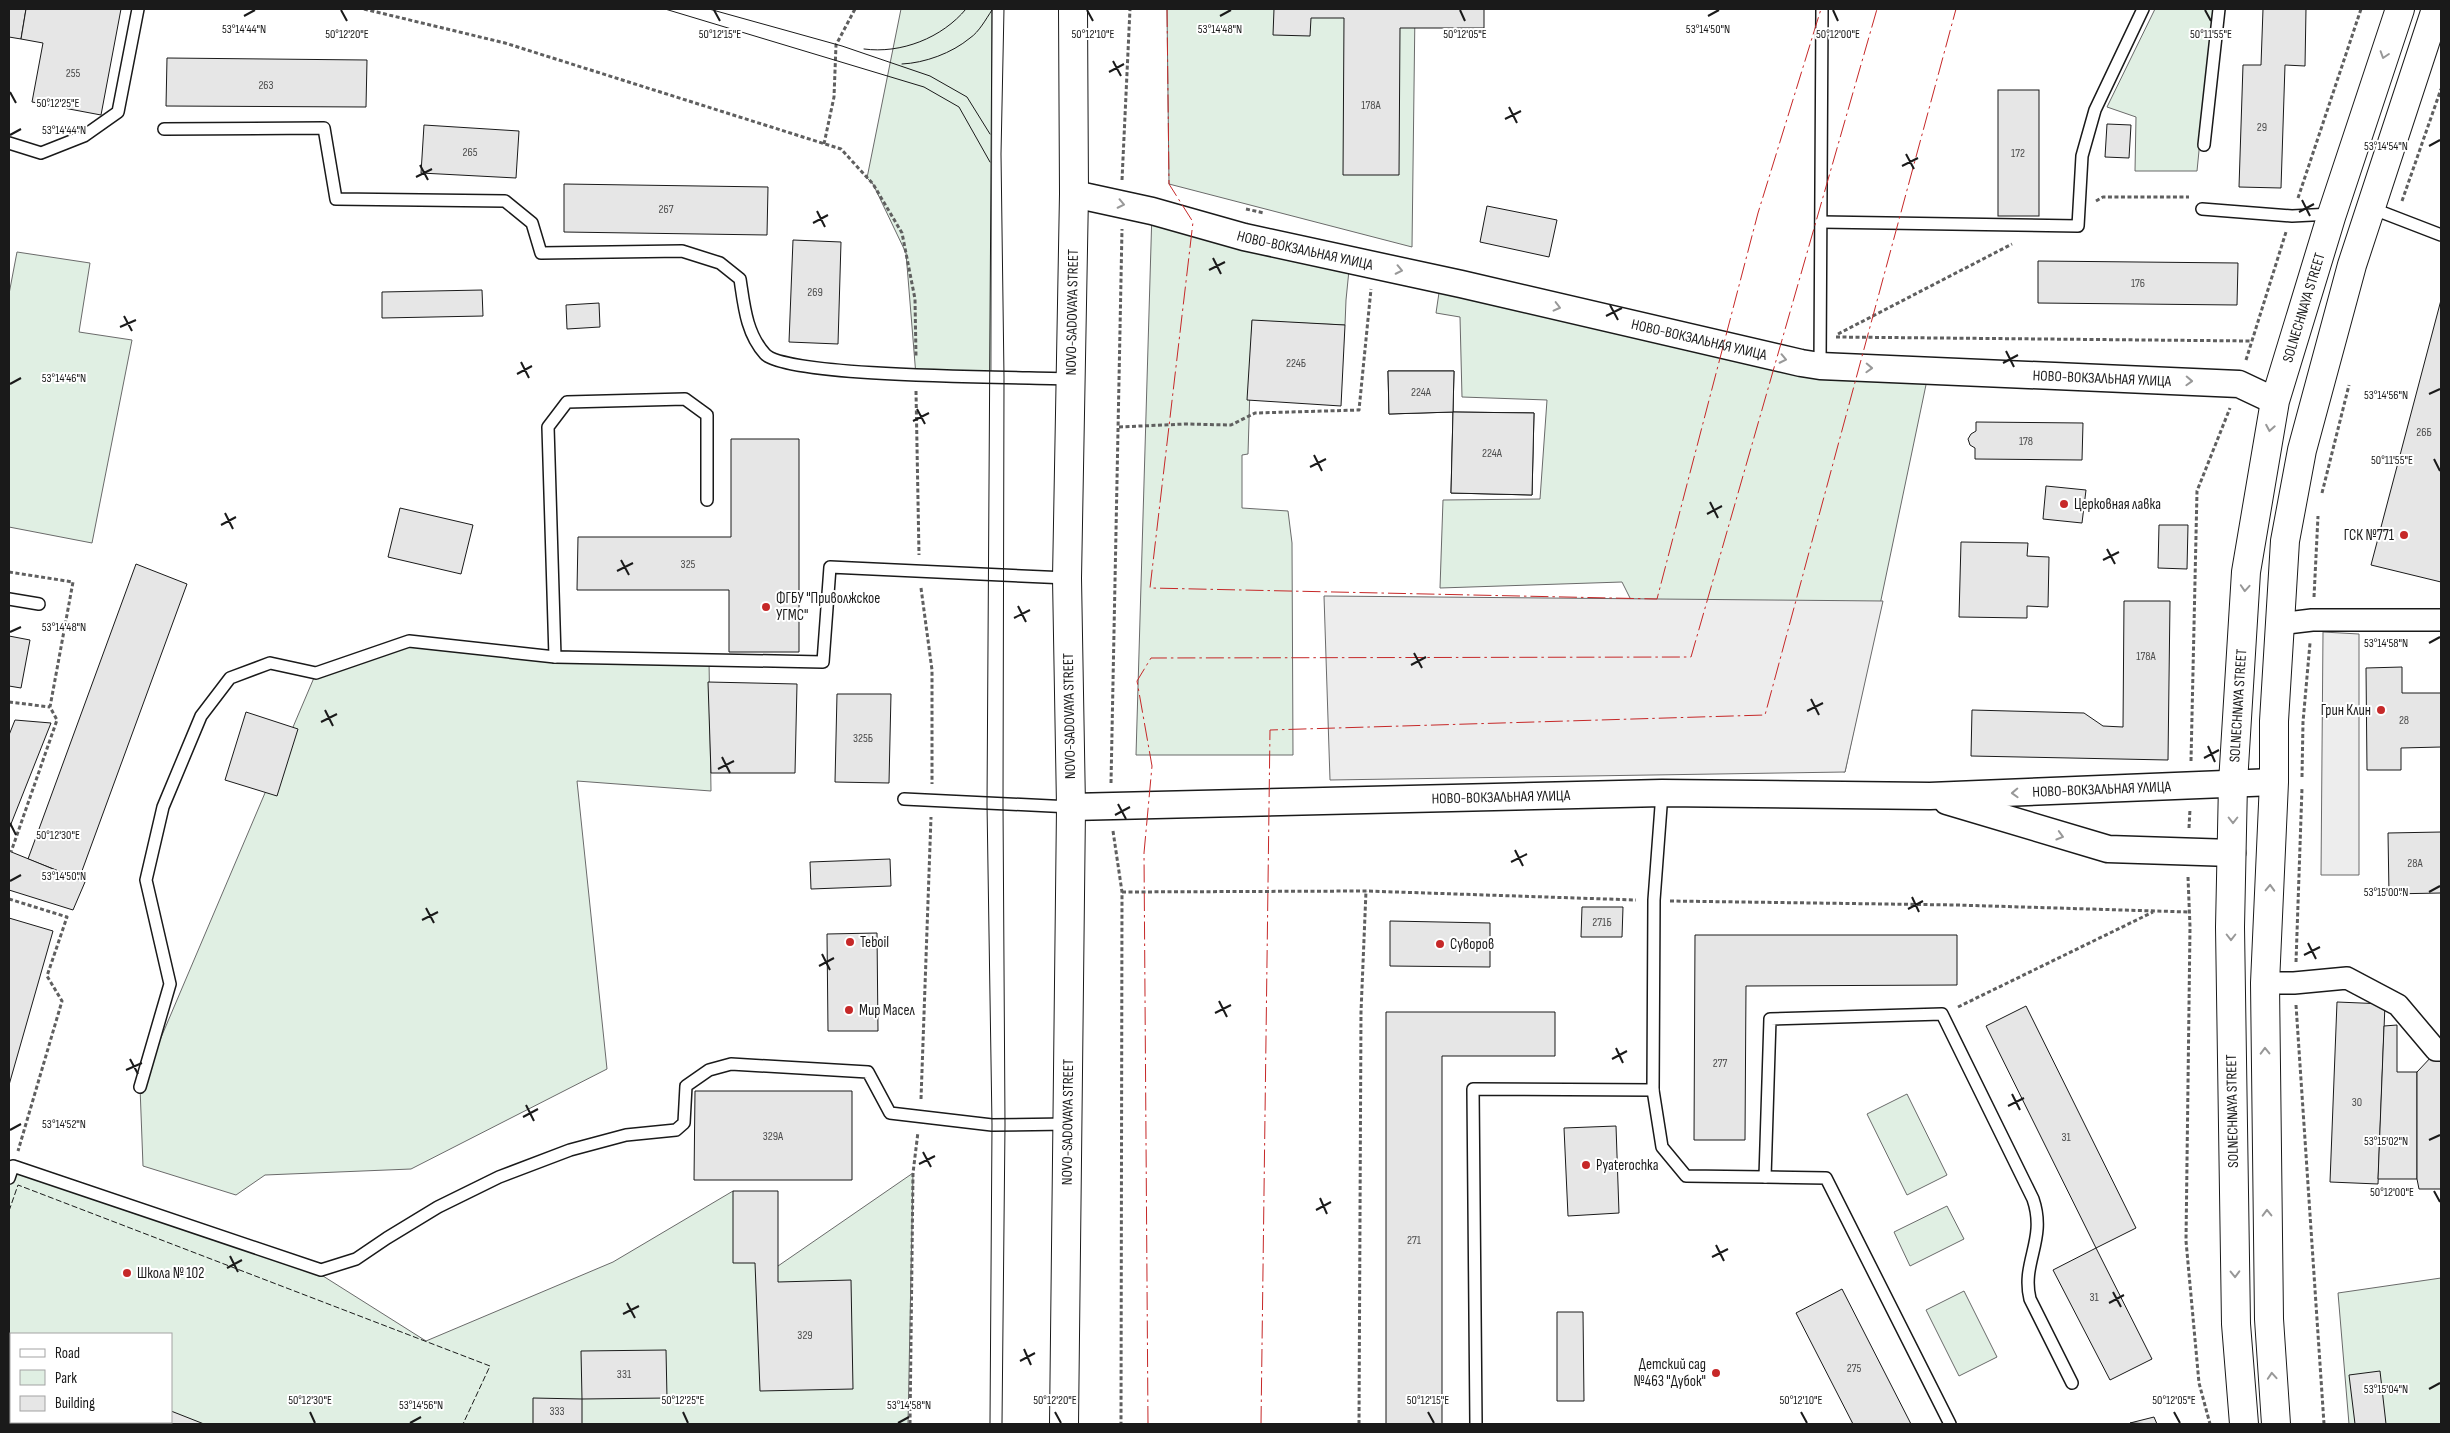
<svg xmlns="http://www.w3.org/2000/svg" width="2450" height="1433" viewBox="0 0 2450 1433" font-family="'Sofia Sans Condensed',sans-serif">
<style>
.green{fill:#e0efe3;stroke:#6a6a6a;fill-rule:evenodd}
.parking{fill:#ededed;stroke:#6a6a6a}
.building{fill:#e6e6e6;stroke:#1a1a1a}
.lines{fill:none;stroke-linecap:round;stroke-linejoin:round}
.service-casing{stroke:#1a1a1a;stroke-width:14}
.minor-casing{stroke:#1a1a1a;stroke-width:24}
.tertiary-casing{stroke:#1a1a1a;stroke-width:29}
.secondary-casing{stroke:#1a1a1a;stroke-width:30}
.primary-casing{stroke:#1a1a1a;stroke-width:30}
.path{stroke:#5f5f5f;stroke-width:3;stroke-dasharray:4 2.5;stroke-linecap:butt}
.service{stroke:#fff;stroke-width:11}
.minor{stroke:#fff;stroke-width:21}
.tertiary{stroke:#fff;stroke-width:26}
.secondary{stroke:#fff;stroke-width:28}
.primary{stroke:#fff;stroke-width:28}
.tram{stroke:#1a1a1a;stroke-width:1}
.fence{stroke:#1a1a1a;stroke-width:1;stroke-dasharray:6 2.5;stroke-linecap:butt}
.power{stroke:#c62828;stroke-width:1;stroke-dasharray:18 4 2.5 4;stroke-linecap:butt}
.oneway{stroke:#989898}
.ticks{fill:none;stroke:#1a1a1a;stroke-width:2}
.poi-dot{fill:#c62828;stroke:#fff;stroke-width:2}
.labels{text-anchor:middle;stroke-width:4;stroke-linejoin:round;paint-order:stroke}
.number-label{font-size:12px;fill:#4d4d4d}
.street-label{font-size:15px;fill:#1a1a1a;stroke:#fff}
.poi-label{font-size:15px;fill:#1a1a1a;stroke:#fff;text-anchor:start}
.ticks-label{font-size:12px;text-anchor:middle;fill:#1a1a1a;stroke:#fff;stroke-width:4;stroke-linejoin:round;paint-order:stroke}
</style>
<rect width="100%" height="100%" fill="#fff"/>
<g class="green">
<polygon points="901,9 992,9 991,377 916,376 906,253 873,184 867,178"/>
<polygon points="1167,9 1415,9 1412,247 1169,184"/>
<polygon points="2155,9 2213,9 2197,171 2135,171 2136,117 2107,107"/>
<polygon points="1152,211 1350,260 1346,300 1345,325 1252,321 1248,454 1242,455 1242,508 1288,511 1292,543 1293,755 1136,755"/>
<polygon points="17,252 90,263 79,332 132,340 92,543 9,527 9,294"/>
<polygon points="1441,279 1927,380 1845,772 1704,746 1622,582 1440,588 1443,500 1540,499 1547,400 1462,397 1460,317 1436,313"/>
<polygon points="421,642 709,660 711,791 577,781 607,1069 411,1169 265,1175 236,1195 143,1166 140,1087 316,673"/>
<polygon points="1907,1094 1947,1175 1907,1195 1867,1114"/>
<path d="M13 1166 304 1264 426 1341 613 1262 733 1191 778 1266 913 1173 908 1424H9V1176ZM11 1334H171V1422H11Z"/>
<polygon points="1947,1206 1964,1239 1910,1266 1894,1232"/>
<polygon points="2441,1278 2441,1424 2349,1424 2338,1293"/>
<polygon points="1964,1291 1997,1357 1959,1376 1926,1310"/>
</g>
<g class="parking">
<polygon points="1324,596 1657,599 1883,601 1845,772 1330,780"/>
<polygon points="2323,632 2359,634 2359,875 2321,875"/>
</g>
<g class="building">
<polygon points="9,9 26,9 21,39 9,37"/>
<polygon points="26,9 121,9 101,115 32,102 43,43 21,39"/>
<polygon points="1274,9 1484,9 1484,28 1400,28 1399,175 1343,175 1344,18 1311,18 1310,36 1273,35"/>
<polygon points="2263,9 2306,9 2305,66 2285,65 2281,188 2239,187 2243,65 2261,65"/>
<polygon points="167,58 367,60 366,107 166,106"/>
<rect x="1998" y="90" width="41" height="126"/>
<polygon points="2107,124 2131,125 2129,158 2105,157"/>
<polygon points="424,125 519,131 516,178 421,173"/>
<polygon points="564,184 768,187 767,235 564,232"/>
<polygon points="1487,206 1557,220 1549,257 1480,242"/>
<polygon points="793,240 841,242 838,344 789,342"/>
<polygon points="2038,261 2238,263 2237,305 2038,303"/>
<polygon points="482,290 483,316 382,318 382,292"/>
<polygon points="2441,300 2441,582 2371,565"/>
<polygon points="599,303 600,327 567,329 566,305"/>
<polygon points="1252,320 1345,325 1341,406 1247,400"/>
<polygon points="1388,371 1454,371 1453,412 1389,414"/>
<polygon points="1388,371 1454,371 1453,412 1389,414"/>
<polygon points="1453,412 1534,413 1532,495 1451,493"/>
<polygon points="1453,412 1534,413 1532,495 1451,493"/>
<polygon points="1976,422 2083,423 2082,460 1975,459 1975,448 1970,445 1968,439 1971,434 1976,431"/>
<polygon points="731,439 799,439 799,652 729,652 729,590 577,590 578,537 731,537"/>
<polygon points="2046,486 2086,490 2082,523 2043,519"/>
<polygon points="400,508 473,525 461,574 388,557"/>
<polygon points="2159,525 2188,525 2187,569 2158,568"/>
<polygon points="1961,542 2028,543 2027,556 2049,557 2048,607 2027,606 2027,618 1959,617"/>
<polygon points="136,564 187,584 79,879 28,859"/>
<polygon points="2124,601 2170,601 2168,760 1971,756 1972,710 2084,713 2103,726 2123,727"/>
<polygon points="9,636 30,640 21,688 9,686"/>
<polygon points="2402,667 2402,693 2441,693 2441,747 2401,748 2401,770 2367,770 2366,668"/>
<polygon points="708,682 797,684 795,773 711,773"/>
<polygon points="837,694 891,694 889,783 835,782"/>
<polygon points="246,712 298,729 277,796 225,780"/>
<polygon points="15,720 51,723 9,829 9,735"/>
<polygon points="2441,832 2441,893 2389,894 2388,833"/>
<polygon points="9,851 85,882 73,910 9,890"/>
<polygon points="890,859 891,886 811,889 810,862"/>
<polygon points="1582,907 1623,907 1622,937 1581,937"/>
<polygon points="9,918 53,931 9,1085"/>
<polygon points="1390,921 1490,923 1490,967 1390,966"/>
<polygon points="877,933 878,1031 828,1031 827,934"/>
<polygon points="1695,935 1957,935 1957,985 1746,986 1745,1140 1694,1140"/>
<polygon points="2337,1002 2385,1004 2378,1184 2330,1182"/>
<polygon points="2026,1006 2136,1228 2096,1248 1986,1026"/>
<polygon points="1386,1012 1555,1012 1555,1056 1442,1056 1442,1424 1386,1424"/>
<polygon points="2397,1025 2397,1072 2417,1072 2417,1179 2378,1179 2384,1026"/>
<polygon points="2433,1055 2441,1057 2441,1189 2419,1189 2417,1179 2417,1072"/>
<polygon points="695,1091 852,1091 852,1180 694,1180"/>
<polygon points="1616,1126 1619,1213 1568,1216 1564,1128"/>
<polygon points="733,1191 778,1191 778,1282 851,1280 853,1389 760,1391 755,1263 733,1263"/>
<polygon points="2096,1248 2152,1359 2110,1380 2053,1270"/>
<polygon points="1842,1289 1911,1424 1853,1424 1796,1313"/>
<polygon points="1557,1312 1583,1312 1584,1401 1557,1401"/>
<polygon points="666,1350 667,1398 582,1399 581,1351"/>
<polygon points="2380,1371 2386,1424 2355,1424 2349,1375"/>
<polygon points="533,1398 582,1399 582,1424 533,1424"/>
<polygon points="171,1411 204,1424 140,1424 141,1422 171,1422"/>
<polygon points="2154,1417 2157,1424 2130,1423"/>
</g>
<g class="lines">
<g class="service-casing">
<g id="service">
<path d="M164 129 324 128 336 199 505 201 532 223 541 253 682 251 720 263 740 279C744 305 746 333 765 354 786 378 1027 377 1071 379"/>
<polyline points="9,143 41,153 84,136 118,112 138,9"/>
<polyline points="2204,145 2219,9"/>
<polyline points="2371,208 2441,235"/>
<polyline points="2202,209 2292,216 2332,214"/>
<polyline points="1821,222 2078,226 2082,156 2095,110 2143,9"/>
<polyline points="1820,366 1822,9"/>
<polyline points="9,599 39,604"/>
<polyline points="555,657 548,427 567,402 685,399 707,415 707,500"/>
<path d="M1662 793 1654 900 1653 1090 1662 1147 1686 1176 1765 1177 1770 1019 1942 1014 2033 1199C2047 1240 2021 1262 2030 1299L2072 1383"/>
<polyline points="904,799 1071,807"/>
<polyline points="140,1087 170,984 146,880 163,807 201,716 230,678 270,663 316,673 409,641 555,657 823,662 830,567 1067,578"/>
<polyline points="1765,1177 1826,1178 1950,1424"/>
<polyline points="9,1178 13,1166 321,1270 356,1259 387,1238 438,1207 499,1177 570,1150 626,1135 676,1130 684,1123 686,1086 709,1070 731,1064 868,1072 890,1113 992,1125 1068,1124"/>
<polyline points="1476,1424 1473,1089 1653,1090"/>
</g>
</g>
<g class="minor-casing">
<g id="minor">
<polyline points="2279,624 2312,620 2441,620"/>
<polyline points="2265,983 2294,983 2347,978 2398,1005 2436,1050 2441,1050"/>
</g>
</g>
<g class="tertiary-casing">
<g id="tertiary">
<path id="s1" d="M1074 194 1152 211 1244 237 1461 284 1801 363 1820 366 2239 384 2275 401"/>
<polyline points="1947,801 2108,849 2232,853"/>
<path id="s2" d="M1071 807 1662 793 1930 796 2274 782"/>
</g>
</g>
<g class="secondary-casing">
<g id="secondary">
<path id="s3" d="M2244 1424 2236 1324 2230 927 2233 783 2246 572 2275 401 2332 214 2400 9"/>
<polyline points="2276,1424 2269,1319 2265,983 2274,782 2274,721 2285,541 2302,450 2352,265 2436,9"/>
</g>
</g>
<g class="primary-casing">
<g id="primary">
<path id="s4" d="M1064 1424 1071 807 1067 578 1074 194 1073 9"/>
</g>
</g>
<g class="path">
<polyline points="364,9 505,43 841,149 873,184 902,233 915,299 916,357"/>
<polyline points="824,144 834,97 836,45 855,9"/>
<polyline points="1122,180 1130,9"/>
<polyline points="2298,198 2361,9"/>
<polyline points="2096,201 2103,197 2189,197"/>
<polyline points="2402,201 2441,89"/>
<polyline points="1246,209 1264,213"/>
<polyline points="1838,334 2012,244"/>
<polyline points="1836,337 2251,341"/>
<polyline points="2246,360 2286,232"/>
<polyline points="916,391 919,555"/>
<polyline points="1119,427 1185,424 1231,425 1255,413 1359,410 1371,289"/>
<polyline points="2322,493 2349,385"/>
<polyline points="9,572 73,582 50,707 57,720 11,852"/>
<polyline points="921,588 932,670 932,784"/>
<polyline points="2314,597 2318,516"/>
<polyline points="9,702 50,707"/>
<polyline points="2191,761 2197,491 2230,408"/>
<polyline points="2302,777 2303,722 2310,643"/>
<polyline points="1111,783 1122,229"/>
<polyline points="2189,828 2190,809"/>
<polyline points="1113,831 1122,892 1121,1424"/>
<polyline points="2188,877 2190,927 2186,1241 2199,1383 2210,1424"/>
<polyline points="1122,892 1366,891 1636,900"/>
<polyline points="9,899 67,917 47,976 62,1001 18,1151"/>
<polyline points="1670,901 1956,905 2189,912"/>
<polyline points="2296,962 2302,788"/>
<polyline points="2296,1005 2324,1424"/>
<polyline points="1958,1007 2153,912"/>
<polyline points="921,1099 931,817"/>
<polyline points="910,1424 913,1173 918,1132"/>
<polyline points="1359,1424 1361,1012 1366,891"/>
</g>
<use href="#service" class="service"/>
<use href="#minor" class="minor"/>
<use href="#tertiary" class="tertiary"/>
<use href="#secondary" class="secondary"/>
<use href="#primary" class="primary"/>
<g class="tram">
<polyline points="665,9 924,87 959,107 990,162"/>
<polyline points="709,9 842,46 930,76 967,97 990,134"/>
<path d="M864 49C901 54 942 38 966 9"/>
<path d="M902 64C925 63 952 53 970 38 979 32 986 19 992 10"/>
<polyline points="990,1424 992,1125 987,804 992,9"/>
<polyline points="1002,1424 1005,1125 1003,805 1004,377 1001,154 1004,9"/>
</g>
<polyline class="fence" points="9,1211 18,1185 490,1366 463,1424"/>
<g class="power">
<polyline points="1167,9 1169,184 1193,222 1150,588 1657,599 1758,213 1821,9"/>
<polyline points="1148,1424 1144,853 1152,766 1137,681 1151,658 1691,657 1877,9"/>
<polyline points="1261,1424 1270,730 1765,715 1956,9"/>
</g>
</g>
<defs><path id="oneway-chevron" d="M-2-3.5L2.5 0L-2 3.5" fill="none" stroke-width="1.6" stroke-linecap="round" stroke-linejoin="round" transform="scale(1.25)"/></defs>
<g class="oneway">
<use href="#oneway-chevron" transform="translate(2384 55) rotate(108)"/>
<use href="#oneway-chevron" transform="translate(1121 204) rotate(12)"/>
<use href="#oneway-chevron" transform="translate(1399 270) rotate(12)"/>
<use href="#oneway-chevron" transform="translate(1557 307) rotate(14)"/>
<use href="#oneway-chevron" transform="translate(1783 359) rotate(12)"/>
<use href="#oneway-chevron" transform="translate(1869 368) rotate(2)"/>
<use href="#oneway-chevron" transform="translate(2189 381) rotate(2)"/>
<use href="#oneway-chevron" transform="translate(2270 428) rotate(100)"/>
<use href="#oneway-chevron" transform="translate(2245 588) rotate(94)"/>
<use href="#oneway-chevron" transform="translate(2015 793) rotate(178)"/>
<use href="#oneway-chevron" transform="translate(2233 820) rotate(90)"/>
<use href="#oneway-chevron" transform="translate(2060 836) rotate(16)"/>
<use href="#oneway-chevron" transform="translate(2270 888) rotate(-88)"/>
<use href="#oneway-chevron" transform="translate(2231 937) rotate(90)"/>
<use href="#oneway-chevron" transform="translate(2265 1051) rotate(-91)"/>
<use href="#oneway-chevron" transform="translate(2267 1213) rotate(-91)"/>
<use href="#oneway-chevron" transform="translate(2235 1274) rotate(89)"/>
<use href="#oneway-chevron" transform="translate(2272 1376) rotate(-94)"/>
</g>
<path class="ticks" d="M341 10 347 21M714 10 720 21M1087 10 1093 21M1460 10 1465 21M1833 10 1838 21M2205 10 2211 21M244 16 255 10M1220 16 1231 10M1708 16 1719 10M1113 61 1121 76M1109 72 1124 64M10 92 16 103M1509 107 1517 123M1505 119 1521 111M10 135 21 129M2429 146 2440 140M1906 154 1914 169M420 165 428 180M1902 166 1918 158M416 177 432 169M2302 200 2310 216M817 211 825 227M2299 212 2314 204M813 223 828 215M1213 258 1221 274M1209 270 1225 262M1610 305 1618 320M124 316 132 331M1606 316 1622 308M120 327 136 320M2006 351 2014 367M521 362 529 378M2003 363 2018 355M517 374 532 366M10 384 21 378M2429 394 2440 389M917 409 925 424M913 421 929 413M1314 455 1322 471M2434 459 2440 471M1310 467 1326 459M1710 502 1718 518M225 513 233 529M1707 514 1722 506M221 525 236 517M2107 549 2115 564M621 560 629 575M2103 560 2119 552M617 571 633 563M1018 606 1026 622M1014 618 1030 610M10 632 21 627M2429 643 2440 637M1414 653 1422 668M1411 665 1426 657M1811 699 1819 715M325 710 333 726M1807 711 1823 703M321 722 337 714M2208 746 2215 762M722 757 730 773M2204 758 2219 750M718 769 734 761M1118 804 1126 819M1115 815 1130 807M10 823 16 835M1515 850 1523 866M1511 862 1527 854M10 881 21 875M2429 892 2440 886M1912 897 1919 912M426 908 434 923M1908 909 1923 901M422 920 438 912M2308 943 2316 959M822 954 830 970M2304 955 2320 947M819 966 834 958M1219 1001 1227 1017M1215 1013 1231 1005M1616 1048 1623 1063M130 1059 138 1074M1612 1059 1627 1051M126 1070 142 1063M2012 1094 2020 1110M526 1105 534 1121M2008 1106 2024 1098M523 1117 538 1109M10 1130 21 1124M2429 1140 2440 1135M923 1152 931 1167M919 1164 935 1156M2434 1191 2440 1202M1320 1198 1327 1214M1316 1210 1331 1202M1716 1245 1724 1261M230 1256 238 1272M1712 1257 1728 1249M227 1268 242 1260M2113 1292 2121 1307M627 1303 635 1318M2109 1303 2124 1295M623 1314 639 1306M1024 1349 1031 1365M1020 1361 1035 1353M2429 1389 2440 1383M310 1412 315 1423M683 1412 688 1423M1055 1412 1061 1423M1428 1412 1434 1423M1801 1412 1807 1423M2174 1412 2180 1423M410 1423 421 1417M898 1423 909 1417"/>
<g class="poi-dot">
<circle cx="2064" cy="504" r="5"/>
<circle cx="2404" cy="535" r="5"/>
<circle cx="766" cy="607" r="5"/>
<circle cx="2381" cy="710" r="5"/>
<circle cx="850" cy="942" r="5"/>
<circle cx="1440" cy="944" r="5"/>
<circle cx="849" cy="1010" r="5"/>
<circle cx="1586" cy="1165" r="5"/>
<circle cx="127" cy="1273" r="5"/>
<circle cx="1716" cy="1373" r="5"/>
</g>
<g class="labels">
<g class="number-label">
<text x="73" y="77">255</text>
<text x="266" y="89">263</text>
<text x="1371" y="109">178А</text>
<text x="2262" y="131">29</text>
<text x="470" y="156">265</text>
<text x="2018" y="157">172</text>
<text x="666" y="213">267</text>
<text x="2138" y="287">176</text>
<text x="815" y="296">269</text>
<text x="1296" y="367">224Б</text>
<text x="1421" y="396">224А</text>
<text x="2424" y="436">26Б</text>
<text x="2026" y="445">178</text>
<text x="1492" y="457">224А</text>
<text x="688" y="568">325</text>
<text x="2146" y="660">178А</text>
<text x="2404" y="724">28</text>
<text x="863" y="742">325Б</text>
<text x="2415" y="867">28А</text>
<text x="1602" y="926">271Б</text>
<text x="1720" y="1067">277</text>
<text x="2357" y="1106">30</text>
<text x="773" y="1140">329А</text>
<text x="2066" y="1141">31</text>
<text x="1414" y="1244">271</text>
<text x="2094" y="1301">31</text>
<text x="805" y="1339">329</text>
<text x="1854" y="1372">275</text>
<text x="624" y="1378">331</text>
<text x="557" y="1415">333</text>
</g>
<g class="street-label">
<text dy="5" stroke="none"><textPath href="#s1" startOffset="238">НОВО-ВОКЗАЛЬНАЯ УЛИЦА</textPath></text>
<text dy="5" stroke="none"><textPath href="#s3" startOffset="1124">SOLNECHNAYA STREET</textPath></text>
<text dy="5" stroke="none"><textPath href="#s4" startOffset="1112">NOVO-SADOVAYA STREET</textPath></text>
<text dy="5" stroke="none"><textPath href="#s1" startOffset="642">НОВО-ВОКЗАЛЬНАЯ УЛИЦА</textPath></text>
<text dy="5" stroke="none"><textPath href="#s1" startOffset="1048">НОВО-ВОКЗАЛЬНАЯ УЛИЦА</textPath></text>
<text dy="5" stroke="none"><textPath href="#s3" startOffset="719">SOLNECHNAYA STREET</textPath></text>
<text transform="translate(1069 716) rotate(-91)" y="5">NOVO-SADOVAYA STREET</text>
<text dy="5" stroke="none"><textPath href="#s2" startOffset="1031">НОВО-ВОКЗАЛЬНАЯ УЛИЦА</textPath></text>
<text dy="5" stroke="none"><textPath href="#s2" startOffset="430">НОВО-ВОКЗАЛЬНАЯ УЛИЦА</textPath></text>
<text transform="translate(2232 1111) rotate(-91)" y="5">SOLNECHNAYA STREET</text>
<text dy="5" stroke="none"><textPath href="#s4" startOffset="302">NOVO-SADOVAYA STREET</textPath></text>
</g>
<g class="poi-label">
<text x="2074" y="509">Церковная лавка</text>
<text x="2394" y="540" text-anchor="end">ГСК №771</text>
<text x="776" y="603">ФГБУ "Приволжское<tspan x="776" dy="17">УГМС"</tspan></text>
<text x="2371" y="715" text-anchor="end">Грин Клин</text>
<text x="860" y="947">Teboil</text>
<text x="1450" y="949">Суворов</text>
<text x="859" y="1015">Мир Масел</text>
<text x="1596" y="1170">Pyaterochka</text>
<text x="137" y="1278">Школа № 102</text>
<text x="1706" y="1369" text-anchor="end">Детский сад<tspan x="1706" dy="17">№463 "Дубок"</tspan></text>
</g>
</g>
<g class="ticks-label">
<text x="244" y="33">53°14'44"N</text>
<text x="1220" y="33">53°14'48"N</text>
<text x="1708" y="33">53°14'50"N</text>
<text x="347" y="38">50°12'20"E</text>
<text x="720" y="38">50°12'15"E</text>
<text x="1093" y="38">50°12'10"E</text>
<text x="1465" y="38">50°12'05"E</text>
<text x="1838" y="38">50°12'00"E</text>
<text x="2211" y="38">50°11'55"E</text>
<text x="58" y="107">50°12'25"E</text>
<text x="64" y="134">53°14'44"N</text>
<text x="2386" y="150">53°14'54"N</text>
<text x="64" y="382">53°14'46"N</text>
<text x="2386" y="399">53°14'56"N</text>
<text x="2392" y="464">50°11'55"E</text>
<text x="64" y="631">53°14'48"N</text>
<text x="2386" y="647">53°14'58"N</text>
<text x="58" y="839">50°12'30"E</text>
<text x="64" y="880">53°14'50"N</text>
<text x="2386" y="896">53°15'00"N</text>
<text x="64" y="1128">53°14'52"N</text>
<text x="2386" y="1145">53°15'02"N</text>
<text x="2392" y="1196">50°12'00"E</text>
<text x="2386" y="1393">53°15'04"N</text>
<text x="310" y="1404">50°12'30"E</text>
<text x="683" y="1404">50°12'25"E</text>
<text x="1055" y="1404">50°12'20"E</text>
<text x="1428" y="1404">50°12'15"E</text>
<text x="1801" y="1404">50°12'10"E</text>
<text x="2174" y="1404">50°12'05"E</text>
<text x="421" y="1409">53°14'56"N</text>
<text x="909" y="1409">53°14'58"N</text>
</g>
<rect width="2450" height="1433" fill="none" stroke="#1a1a1a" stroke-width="20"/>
<rect x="10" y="1333" width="162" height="90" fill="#ffffff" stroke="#a3a3a3"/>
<rect x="20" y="1349" width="25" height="8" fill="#ffffff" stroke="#a3a3a3"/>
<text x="55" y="1358" font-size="15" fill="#1a1a1a">Road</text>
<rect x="20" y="1370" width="25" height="15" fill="#e0efe3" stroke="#a3a3a3"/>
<text x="55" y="1383" font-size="15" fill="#1a1a1a">Park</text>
<rect x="20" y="1396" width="25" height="15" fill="#e6e6e6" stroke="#a3a3a3"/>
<text x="55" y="1408" font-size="15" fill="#1a1a1a">Building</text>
</svg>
